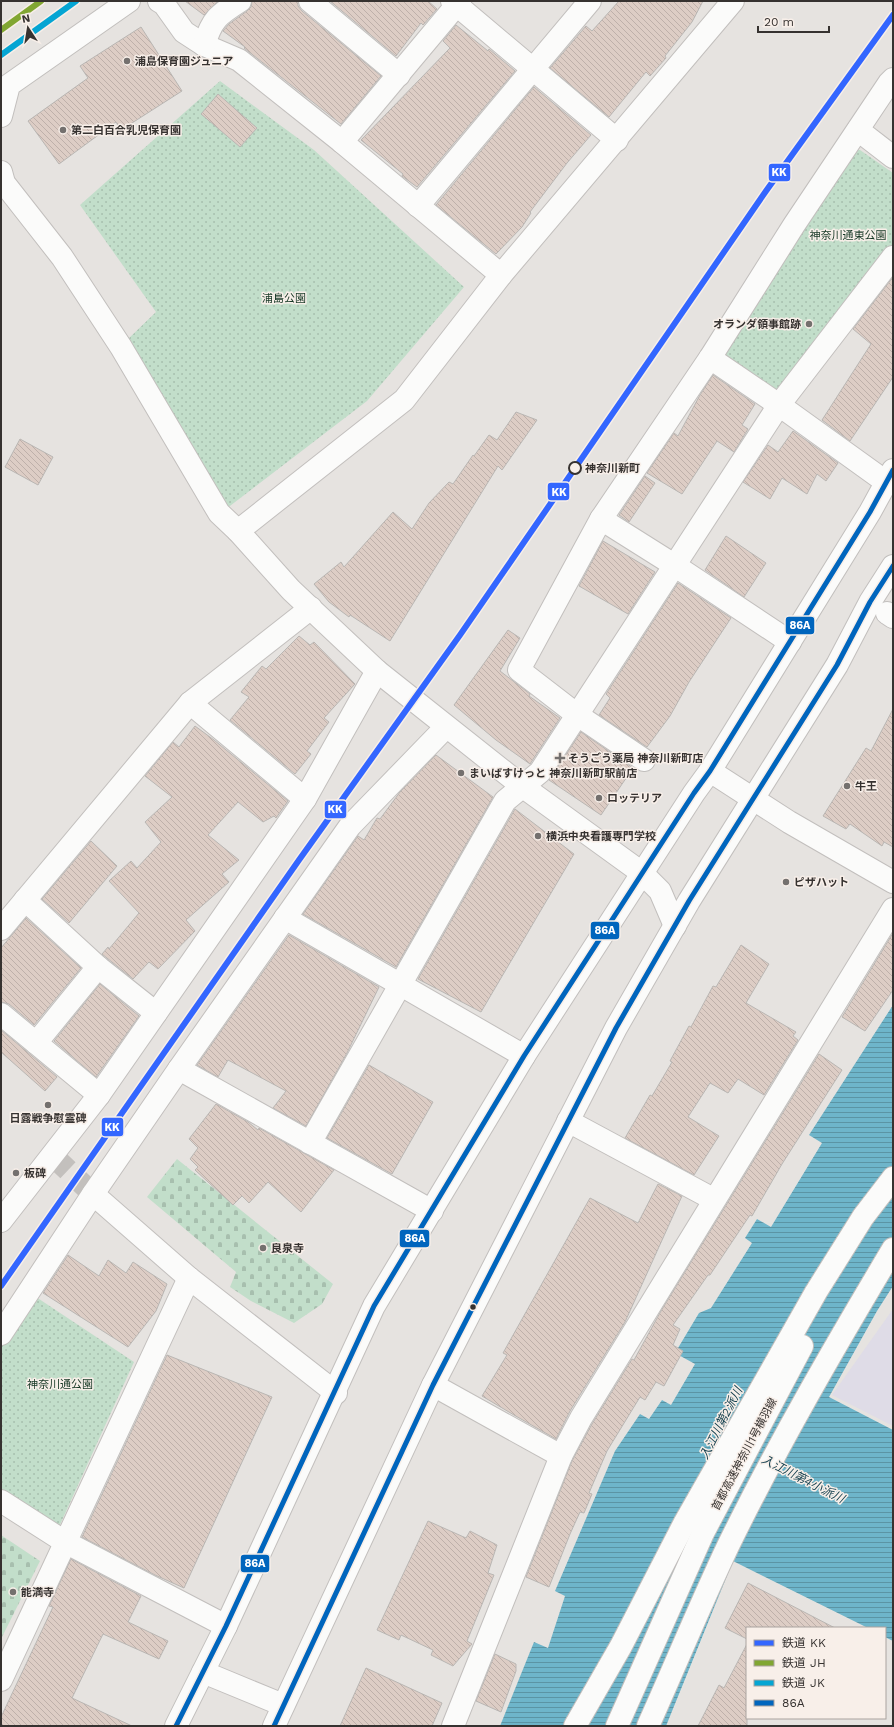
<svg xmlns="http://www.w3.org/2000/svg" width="894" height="1727" viewBox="0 0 894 1727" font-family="'Work Sans','Noto Sans JP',sans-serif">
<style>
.industrial{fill:#dfdce7}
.green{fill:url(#green-dots)}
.cemetery{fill:url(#cemetery-stones)}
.water{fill:url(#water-rules)}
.building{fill:url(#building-back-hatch);stroke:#b9b6b3}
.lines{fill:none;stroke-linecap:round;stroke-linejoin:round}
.minor-tunnel{stroke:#c3c0bd;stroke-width:22;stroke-dasharray:22 11;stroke-linecap:butt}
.minor-casing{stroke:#c2bfbd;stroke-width:24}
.highway-casing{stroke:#c2bfbd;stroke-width:24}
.minor{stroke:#fbfbfa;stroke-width:22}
.highway{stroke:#fbfbfa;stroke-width:22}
.bus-1-casing{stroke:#f8efe9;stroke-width:8}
.bus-1{stroke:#0065bd;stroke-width:5}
.rail-1-casing{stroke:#f8efe9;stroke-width:9}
.rail-2-casing{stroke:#f8efe9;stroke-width:9}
.rail-3-casing{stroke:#f8efe9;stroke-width:9}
.rail-1{stroke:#36f;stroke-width:6}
.rail-2{stroke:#81a632;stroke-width:6}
.rail-3{stroke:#05a5d3;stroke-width:6}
.poi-dot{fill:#74706e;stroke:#f8efe9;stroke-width:1.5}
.stop-dot{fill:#f8efe9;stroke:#363230;stroke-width:2}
.bus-dot{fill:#363230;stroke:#f8efe9;stroke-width:1.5}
.labels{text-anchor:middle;stroke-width:3;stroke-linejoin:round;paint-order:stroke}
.poi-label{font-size:11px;font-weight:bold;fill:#363230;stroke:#f8efe9;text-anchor:start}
.park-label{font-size:11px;fill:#153724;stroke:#f8efe9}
.stop-label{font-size:11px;font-weight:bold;fill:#363230;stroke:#f8efe9;text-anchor:start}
.street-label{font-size:11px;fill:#363230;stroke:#f8efe9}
.water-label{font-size:12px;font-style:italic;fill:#194452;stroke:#f8efe9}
.line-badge{stroke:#f8efe9;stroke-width:1.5}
.badge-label{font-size:11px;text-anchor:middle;font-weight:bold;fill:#fff}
</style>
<defs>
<pattern id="green-dots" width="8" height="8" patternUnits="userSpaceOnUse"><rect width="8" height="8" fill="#c2deca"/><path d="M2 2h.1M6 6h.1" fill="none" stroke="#a7bfae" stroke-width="1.8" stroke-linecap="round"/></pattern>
<pattern id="cemetery-stones" width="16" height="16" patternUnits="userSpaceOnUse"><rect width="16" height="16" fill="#c2deca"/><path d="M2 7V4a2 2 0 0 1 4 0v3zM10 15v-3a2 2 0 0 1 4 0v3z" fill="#a7bfae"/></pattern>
<pattern id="water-rules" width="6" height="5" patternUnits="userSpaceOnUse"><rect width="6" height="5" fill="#6eb5ca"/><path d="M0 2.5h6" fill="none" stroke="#5b94a4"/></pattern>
<pattern id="building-back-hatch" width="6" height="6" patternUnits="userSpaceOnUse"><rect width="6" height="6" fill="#ddcdc5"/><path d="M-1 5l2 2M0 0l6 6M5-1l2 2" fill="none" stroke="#beb0aa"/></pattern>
</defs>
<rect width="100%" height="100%" fill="#e6e3e0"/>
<polygon class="industrial" points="893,1309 893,1426 832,1395"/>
<g class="green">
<polygon points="220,81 314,150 464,287 367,401 226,509 127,340 156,312 80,205"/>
<polygon points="856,150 860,150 893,173 893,245 776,395 722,358 792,242"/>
<polygon points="33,1295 134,1362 58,1529 1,1493 1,1345"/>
</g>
<g class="cemetery">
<polygon points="177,1159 333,1284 322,1304 294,1323 251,1301 230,1287 236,1272 147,1197"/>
<polygon points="1,1535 40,1561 1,1639"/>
</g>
<polygon class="water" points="893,1005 893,1286 877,1311 829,1397 893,1430 893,1641 885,1637 885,1628 868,1628 733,1561 666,1726 500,1726 534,1642 548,1648 565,1596 555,1591 615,1451 640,1414 649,1419 662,1400 671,1405 695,1364 675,1353 699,1313 711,1308 752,1243 745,1238 757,1219 771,1227 822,1143 809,1135"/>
<g class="building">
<polygon points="185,1 218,1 204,15"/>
<polygon points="252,1 298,1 298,6 302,11 381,76 341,124 244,48 245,47 223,31 229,24 247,11 251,7"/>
<polygon points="330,1 428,1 437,9 423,25 421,23 396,56"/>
<polygon points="619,1 703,1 692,22 665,56 666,58 650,76 646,72 609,117 550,68 586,26 592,31"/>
<polygon points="456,25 488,51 489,49 515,71 417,187 402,176 403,174 361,140 450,48 443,41"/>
<polygon points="141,27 182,91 121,130 116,122 59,164 28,121 88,78 80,66"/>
<polygon points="534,87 591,135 567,163 530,212 531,213 522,227 496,254 436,205"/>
<polygon points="218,94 257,128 240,147 201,114"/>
<polygon points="893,277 893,377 850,441 822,420 871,344 853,329"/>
<polygon points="713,375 755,404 742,425 748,429 734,452 717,441 682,494 647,473 674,433 678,436 700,395"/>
<polygon points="516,412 537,420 502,470 498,466 390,641 350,615 349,617 329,602 314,584 341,562 344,567 393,512 412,529 429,503 449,482 453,484 473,455 474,456 489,435 497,440"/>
<polygon points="793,431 838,463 826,481 817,474 807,494 782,478 770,499 743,482 768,445 778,452"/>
<polygon points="20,439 53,457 38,485 5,467"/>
<polygon points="645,476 655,483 629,522 619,515"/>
<polygon points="726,536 766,563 744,597 705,570"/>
<polygon points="603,541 655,572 628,614 579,586"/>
<polygon points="678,583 731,618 689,682 670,716 647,747 599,715 610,698 606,694"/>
<polygon points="508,630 520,638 500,671 530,694 529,696 560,718 530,764 496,740 454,705"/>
<polygon points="299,636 310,645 314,642 355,684 324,718 329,722 307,751 311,754 295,774 230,720 249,697 241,692 262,666 266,669"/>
<polygon points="893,709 893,847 884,842 882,846 850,824 846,829 823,816 866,748 871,751"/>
<polygon points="195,726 214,740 288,801 276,818 274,816 263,822 238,802 208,835 239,860 222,874 229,882 186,920 195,931 158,969 149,962 133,979 102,954 108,947 109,949 139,913 109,881 131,861 137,868 161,842 145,822 172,797 145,776 173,742 179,747"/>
<polygon points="581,732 633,768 601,815 549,780"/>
<polygon points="436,755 493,797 396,967 303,914 358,836 364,840 377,818 380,819 400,792"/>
<polygon points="515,809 574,854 481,1012 418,979"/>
<polygon points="91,841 117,866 69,923 42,899"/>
<polygon points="26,918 81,968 34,1025 9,1004 1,1002 1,948"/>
<polygon points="893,933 893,990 865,1031 842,1017"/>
<polygon points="289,935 379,987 347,1053 306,1126 273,1108 286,1091 228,1060 218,1077 197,1065"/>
<polygon points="741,945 769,964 746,1003 796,1032 793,1036 798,1040 764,1095 738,1079 728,1093 710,1083 688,1117 719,1136 694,1175 625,1138 650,1095 652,1096 672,1062 670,1061 689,1026 691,1027 713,986 716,987"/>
<polygon points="100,984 139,1016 96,1077 54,1041"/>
<polygon points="1,1030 57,1077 45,1091 1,1052"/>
<polygon points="819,1054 842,1070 782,1164 752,1216 750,1215 710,1275 708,1275 673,1325 680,1329 673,1345 683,1351 664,1386 656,1382 645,1400 640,1397 607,1451 589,1493 592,1494 584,1513 580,1512 570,1534 549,1587 526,1577 572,1461 592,1424 632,1359 634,1360 661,1311"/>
<polygon points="369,1065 433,1102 392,1174 327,1138"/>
<polygon points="216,1104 248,1122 258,1130 259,1128 334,1170 301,1212 268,1182 249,1203 242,1196 233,1205 195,1170 198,1167 190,1159 198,1148 189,1139"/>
<polygon points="658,1184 682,1196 625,1322 570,1411 556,1439 514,1415 482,1396 507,1355 503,1353 590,1198 638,1223"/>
<polygon points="68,1255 99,1276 108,1260 126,1273 133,1262 167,1284 156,1311 128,1347 43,1293"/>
<polygon points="167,1355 272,1397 184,1588 155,1575 82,1537"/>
<polygon points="428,1521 466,1538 470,1531 497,1545 488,1573 494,1575 467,1641 472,1644 453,1666 431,1655 433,1650 401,1635 399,1640 377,1630"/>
<polygon points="71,1559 141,1596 128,1622 168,1641 159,1659 103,1634 72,1698 132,1726 1,1726 1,1717 53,1607 49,1606"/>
<polygon points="748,1583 835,1628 747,1628 747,1639 725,1628"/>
<polygon points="747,1644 747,1726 698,1726 719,1685 724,1688"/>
<polygon points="495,1654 516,1664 516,1671 501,1712 476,1701"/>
<polygon points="366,1668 442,1703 432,1726 340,1726"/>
</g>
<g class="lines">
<polyline class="minor-tunnel" points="52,1155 93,1194"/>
<g class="minor-casing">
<g id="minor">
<polyline points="159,1 164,4 184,32 204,45 239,60 342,142 501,275"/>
<polyline points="310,1 399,75"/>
<polyline points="452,1 617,140"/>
<path d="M204 45C212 19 218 15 240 1"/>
<polyline points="1,116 9,85 129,1"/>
<polyline points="858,130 893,157"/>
<polyline points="342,142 460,1"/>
<polyline points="1,172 4,183 62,257 121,347 219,513 238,531 291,590 377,671 522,786 642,873 660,891 675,926"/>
<polyline points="418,206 590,1"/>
<polyline points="710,358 779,405 886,482"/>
<polyline points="601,519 674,565 790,642"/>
<polyline points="238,531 404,400 501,275 733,1"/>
<polyline points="887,613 893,617"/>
<polyline points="190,703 305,799"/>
<polyline points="644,760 576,714 519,670 601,519 710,358 794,225 889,83 893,79"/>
<polyline points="710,771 789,822 893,882"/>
<polyline points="25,900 98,967 156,1013"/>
<polyline points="285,918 524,1056"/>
<polyline points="1,929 190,703 311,608"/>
<polyline points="1,1014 99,1095"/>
<polyline points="36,1043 98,967"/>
<polyline points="179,1069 432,1211"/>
<polyline points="568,1121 713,1199"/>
<polyline points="310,1143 505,801 540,772 779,405 893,257"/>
<polyline points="93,1194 189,1278 336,1393"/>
<polyline points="1,1221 99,1095 305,799 377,671"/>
<polyline points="1,1334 93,1194 179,1069 350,826 446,727"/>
<polyline points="433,1385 561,1456"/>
<polyline points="1,1501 65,1542 226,1626"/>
<polyline points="1,1680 189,1278"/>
<polyline points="453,1726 561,1456 581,1418 893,909"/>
</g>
</g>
<g class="highway-casing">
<g id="highway">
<polyline points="203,1672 283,1705"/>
<polyline points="176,1726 226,1626 374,1306 524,1056 694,793 710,771 870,512 893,470"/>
<polyline points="274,1726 433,1385 616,1028 689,901 837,665 870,602 893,566"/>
<polyline points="575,1726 621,1646 684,1524 816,1292 863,1217 893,1178"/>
<polyline points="617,1726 703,1533 802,1346"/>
<path d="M648 1726C675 1666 700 1605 728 1546 778 1444 835 1346 893 1249"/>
</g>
</g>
<use href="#minor" class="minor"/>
<use href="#highway" class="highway"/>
<g class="bus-1-casing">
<g id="bus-1">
<polyline points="176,1726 226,1626 374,1306 524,1056 694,793 710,771 870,512 893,470"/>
<polyline points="274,1726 433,1385 616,1028 689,901 837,665 870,602 893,566"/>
</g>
</g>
<use href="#bus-1" class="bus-1"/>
<g class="rail-1-casing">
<polyline id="rail-1" points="1,1286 299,860 460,635 766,191 893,15"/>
</g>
<g class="rail-2-casing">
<polyline id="rail-2" points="1,30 41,1"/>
</g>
<g class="rail-3-casing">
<polyline id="rail-3" points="1,55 76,1"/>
</g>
<use href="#rail-1" class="rail-1"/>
<use href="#rail-2" class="rail-2"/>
<use href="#rail-3" class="rail-3"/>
</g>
<g class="poi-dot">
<circle cx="127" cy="61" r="4"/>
<circle cx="63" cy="130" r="4"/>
<circle cx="809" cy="324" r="4"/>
<path d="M558 752h4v4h4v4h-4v4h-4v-4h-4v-4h4z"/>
<circle cx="461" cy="773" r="4"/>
<circle cx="847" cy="786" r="4"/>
<circle cx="599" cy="798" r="4"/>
<circle cx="538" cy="836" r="4"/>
<circle cx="786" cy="882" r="4"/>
<circle cx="48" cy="1105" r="4"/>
<circle cx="16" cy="1173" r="4"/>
<circle cx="263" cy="1248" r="4"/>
<circle cx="13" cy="1592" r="4"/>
</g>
<circle class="stop-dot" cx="575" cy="468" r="6"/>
<circle class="bus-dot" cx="473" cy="1307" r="3.5"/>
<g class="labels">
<g class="poi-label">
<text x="135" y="65">浦島保育園ジュニア</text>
<text x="71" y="134">第二白百合乳児保育園</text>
<text x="801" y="328" text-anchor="end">オランダ領事館跡</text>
<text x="568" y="762">そうごう薬局 神奈川新町店</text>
<text x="469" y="777">まいばすけっと 神奈川新町駅前店</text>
<text x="855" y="790">牛王</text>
<text x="607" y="802">ロッテリア</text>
<text x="546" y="840">横浜中央看護専門学校</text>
<text x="794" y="886">ピザハット</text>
<text x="48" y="1122" text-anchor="middle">日露戦争慰霊碑</text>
<text x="24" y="1177">板碑</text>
<text x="271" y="1252">良泉寺</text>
<text x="21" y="1596">能満寺</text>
</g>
<g class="park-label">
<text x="848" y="239">神奈川通東公園</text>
<text x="284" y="302">浦島公園</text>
<text x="60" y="1388">神奈川通公園</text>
</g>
<g class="stop-label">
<text x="585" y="472">神奈川新町</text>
</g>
<g class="street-label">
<text transform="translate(744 1454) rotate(-62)" y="4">首都高速神奈川1号横羽線</text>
</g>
<g class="water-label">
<text transform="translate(721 1423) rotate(-63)" y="4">入江川第2派川</text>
<text transform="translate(803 1479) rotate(27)" y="4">入江川第4小派川</text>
</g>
</g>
<g class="line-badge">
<rect x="768" y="163" width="23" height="19" rx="4" fill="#36f"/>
<rect x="547" y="482" width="23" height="19" rx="4" fill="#36f"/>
<rect x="785" y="616" width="30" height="19" rx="4" fill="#0065bd"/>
<rect x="324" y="800" width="23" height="19" rx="4" fill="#36f"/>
<rect x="590" y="921" width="30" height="19" rx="4" fill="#0065bd"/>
<rect x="101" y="1117" width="23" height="20" rx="4" fill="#36f"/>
<rect x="399" y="1229" width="31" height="19" rx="4" fill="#0065bd"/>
<rect x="240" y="1554" width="30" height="19" rx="4" fill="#0065bd"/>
</g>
<g class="badge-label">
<text x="779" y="176">KK</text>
<text x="559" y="496">KK</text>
<text x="800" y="629">86A</text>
<text x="335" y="813">KK</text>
<text x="605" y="934">86A</text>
<text x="112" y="1131">KK</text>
<text x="415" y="1242">86A</text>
<text x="255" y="1567">86A</text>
</g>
<rect width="894" height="1727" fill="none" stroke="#363230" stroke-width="4"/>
<rect x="746" y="1627" width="140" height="92" fill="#f8efe9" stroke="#aaa39f"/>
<rect x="754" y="1640" width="20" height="6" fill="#3366ff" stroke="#aaa39f"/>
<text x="782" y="1647" font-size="12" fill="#363230">鉄道 KK</text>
<rect x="754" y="1660" width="20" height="6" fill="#81a632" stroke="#aaa39f"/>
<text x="782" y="1667" font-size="12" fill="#363230">鉄道 JH</text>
<rect x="754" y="1680" width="20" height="6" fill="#05a5d3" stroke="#aaa39f"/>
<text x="782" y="1687" font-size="12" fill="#363230">鉄道 JK</text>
<rect x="754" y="1700" width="20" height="6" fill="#0065bd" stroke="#aaa39f"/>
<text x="782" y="1707" font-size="12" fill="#363230">86A</text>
<g transform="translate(28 28) rotate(348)" stroke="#f8efe9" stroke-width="3" paint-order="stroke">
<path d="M0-3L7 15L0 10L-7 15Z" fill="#363230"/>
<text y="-6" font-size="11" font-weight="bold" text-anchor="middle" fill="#363230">N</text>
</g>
<path d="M758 26v6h71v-6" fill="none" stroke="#363230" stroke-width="2"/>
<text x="764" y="26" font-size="12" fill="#363230" stroke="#f8efe9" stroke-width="3" paint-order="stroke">20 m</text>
</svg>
